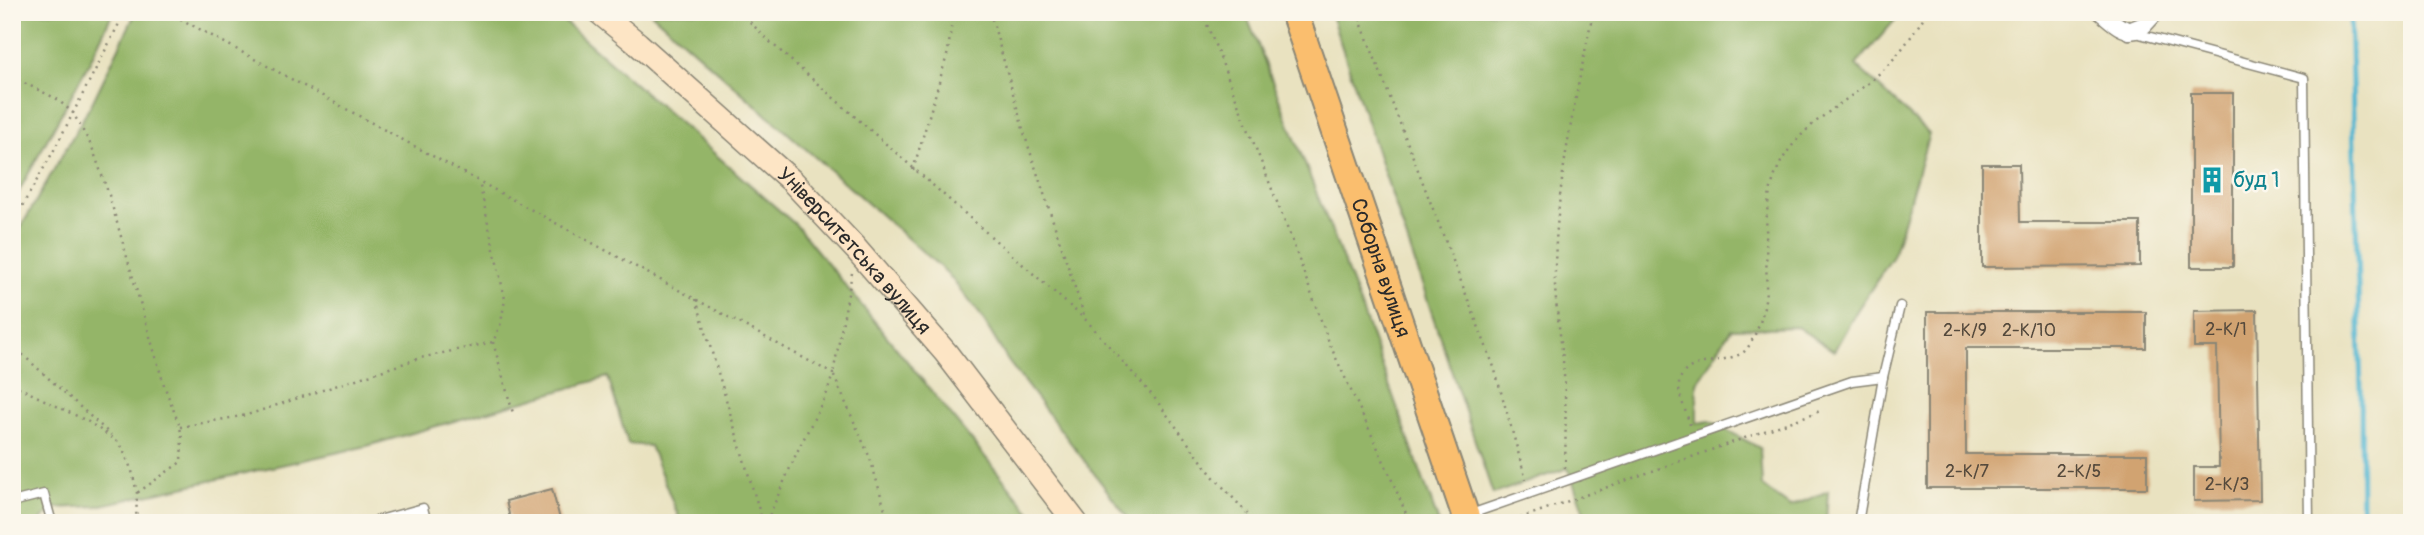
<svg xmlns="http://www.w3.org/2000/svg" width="2424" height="535" viewBox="0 0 2424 535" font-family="Pangolin,sans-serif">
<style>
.forest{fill:#94b568;stroke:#60704a;stroke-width:2}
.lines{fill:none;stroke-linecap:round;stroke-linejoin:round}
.stream{stroke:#53b7d2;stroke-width:5}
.building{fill:#d1a371}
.lane-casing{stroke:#8a8676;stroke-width:11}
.street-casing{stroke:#8a8676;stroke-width:19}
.secondary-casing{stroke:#8a8676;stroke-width:26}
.primary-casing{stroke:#8a8676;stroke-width:30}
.path{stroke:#8a8676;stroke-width:2.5;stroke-dasharray:2 5;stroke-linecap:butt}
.lane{stroke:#fff;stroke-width:8}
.street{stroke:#fff;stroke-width:16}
.secondary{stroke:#fde5c5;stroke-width:23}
.primary{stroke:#fabe6e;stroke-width:26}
.labels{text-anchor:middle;stroke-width:5;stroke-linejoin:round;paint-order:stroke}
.number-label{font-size:18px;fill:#54493c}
.culture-label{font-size:21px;fill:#0d838f;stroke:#fbf7ec;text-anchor:start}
.street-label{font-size:21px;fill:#2b2b2b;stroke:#fbf7ec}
</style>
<rect width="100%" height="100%" fill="#fbf7ec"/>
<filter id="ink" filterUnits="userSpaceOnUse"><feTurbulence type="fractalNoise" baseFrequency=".0143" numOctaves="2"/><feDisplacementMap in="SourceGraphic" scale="14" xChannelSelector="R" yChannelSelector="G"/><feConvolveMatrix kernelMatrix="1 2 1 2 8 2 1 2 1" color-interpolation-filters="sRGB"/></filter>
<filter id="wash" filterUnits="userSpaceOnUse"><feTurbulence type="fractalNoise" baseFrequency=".00686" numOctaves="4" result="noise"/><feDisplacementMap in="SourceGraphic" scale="28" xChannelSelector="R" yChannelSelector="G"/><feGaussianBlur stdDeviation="1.57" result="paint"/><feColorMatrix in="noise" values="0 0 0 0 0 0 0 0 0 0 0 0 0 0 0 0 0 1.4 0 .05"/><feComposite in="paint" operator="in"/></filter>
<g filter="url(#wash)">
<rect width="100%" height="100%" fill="#e9e2c0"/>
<g class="forest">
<polygon points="12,12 113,12 89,63 12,204"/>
<polygon points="136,12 553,12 796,225 1039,523 681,523 650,446 628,444 608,377 367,446 97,506 54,508 38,523 12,523 12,243 93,101"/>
<polygon points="650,12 1245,12 1354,288 1439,523 1132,523 1008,361 979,313 947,273"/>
<polygon points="1330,12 1902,12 1856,65 1929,134 1893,256 1856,312 1834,351 1797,327 1731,329 1697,383 1697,423 1710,421 1760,448 1762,486 1790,507 1828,491 1826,523 1588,523 1568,468 1493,494"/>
</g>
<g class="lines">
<polyline class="stream" points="2350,12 2361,390 2362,523"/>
</g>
<g id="blocks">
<g class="building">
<rect x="2191" y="93" width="42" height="174"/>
<polygon points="1982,164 2019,164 2020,222 2140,222 2140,266 1982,267"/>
<polygon points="2257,310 2260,500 2194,501 2194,467 2219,467 2217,347 2194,347 2194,311"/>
<polygon points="1927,312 2146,312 2146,348 1966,348 1966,454 2147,454 2147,488 1927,488"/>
<polygon points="552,489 561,523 511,523 506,501"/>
</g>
</g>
</g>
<g filter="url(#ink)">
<use href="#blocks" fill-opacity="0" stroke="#8a8676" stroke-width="2"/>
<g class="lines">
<g class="lane-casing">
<g id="lane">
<polyline points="2132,32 2304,78 2309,523"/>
<polyline points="12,502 44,494 52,523"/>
<polyline points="1468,515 1852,381 1883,377"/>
<polyline points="368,523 423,508 427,523"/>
<polyline points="1858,523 1883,377 1900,306"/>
</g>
</g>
<g class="street-casing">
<g id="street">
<path d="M2101 12C2112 21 2122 32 2136 30L2129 31"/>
<polyline points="2129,31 2144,25 2156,12"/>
</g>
</g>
<g class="secondary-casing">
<g id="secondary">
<path id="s1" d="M599 12 638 44 793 182 856 249 946 353 1076 523"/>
</g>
</g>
<g class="primary-casing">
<g id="primary">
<path id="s2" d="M1294 12 1468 523"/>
</g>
</g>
<g class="path">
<polyline points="168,12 833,374 827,393 797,452 766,523"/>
<polyline points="740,12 769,41 1087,321 1153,396 1212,475 1256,523"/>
<polyline points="990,12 1025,136 1085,318"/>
<polyline points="1202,12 1290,235 1330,345 1386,466 1410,523"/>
<polyline points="1357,12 1494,367 1526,480"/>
<polyline points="12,77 57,99 73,113 92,147 109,195 164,385 180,427 182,438 181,462 137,493"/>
<polyline points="913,170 948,52 953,12"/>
<polyline points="12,224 53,152 125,12"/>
<polyline points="852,273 833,374 870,458 889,523"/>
<polyline points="696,299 763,523"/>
<polyline points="493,342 513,413"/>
<polyline points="12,345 111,435"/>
<polyline points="12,384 87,421 120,443 132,471 137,493 136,523"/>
<path d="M1690 425C1687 413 1678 396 1679 384 1682 355 1730 366 1746 350 1749 347 1752 340 1754 336 1781 287 1751 221 1780 164 1804 119 1851 102 1885 68 1901 52 1915 32 1927 12"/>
<polyline points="180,427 247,415 420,358 493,342 501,323 505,299 479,182"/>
<path d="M1565 468C1566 428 1566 390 1562 350 1559 324 1554 297 1555 271 1556 183 1576 98 1593 12"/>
<polyline points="1507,523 1823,410"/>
</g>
<use href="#lane" class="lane"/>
<use href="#street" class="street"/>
<use href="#secondary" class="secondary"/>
<use href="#primary" class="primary"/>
</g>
</g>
<defs>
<g id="building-bare" transform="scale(2.1)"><path d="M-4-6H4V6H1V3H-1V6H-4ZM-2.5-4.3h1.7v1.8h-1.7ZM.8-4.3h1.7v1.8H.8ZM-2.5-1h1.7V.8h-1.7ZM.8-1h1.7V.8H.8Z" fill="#0f9aa8" stroke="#fbf7ec" stroke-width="2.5" paint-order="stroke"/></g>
</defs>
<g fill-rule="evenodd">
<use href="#building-bare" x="2212" y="180"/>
</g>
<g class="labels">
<g class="number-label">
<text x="2226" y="335">2-К/1</text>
<text x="1965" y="336">2-К/9</text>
<text x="2029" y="336">2-К/10</text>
<text x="1967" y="477">2-К/7</text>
<text x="2079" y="477">2-К/5</text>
<text x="2227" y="490">2-К/3</text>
</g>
<g class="culture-label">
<text x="2233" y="187">буд 1</text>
</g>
<g class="street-label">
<text dy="7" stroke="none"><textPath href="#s1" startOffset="350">Університетська вулиця</textPath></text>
<text dy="7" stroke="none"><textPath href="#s2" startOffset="270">Соборна вулиця</textPath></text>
</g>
</g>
<rect width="2424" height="535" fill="none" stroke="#fbf7ec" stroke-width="42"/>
</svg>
